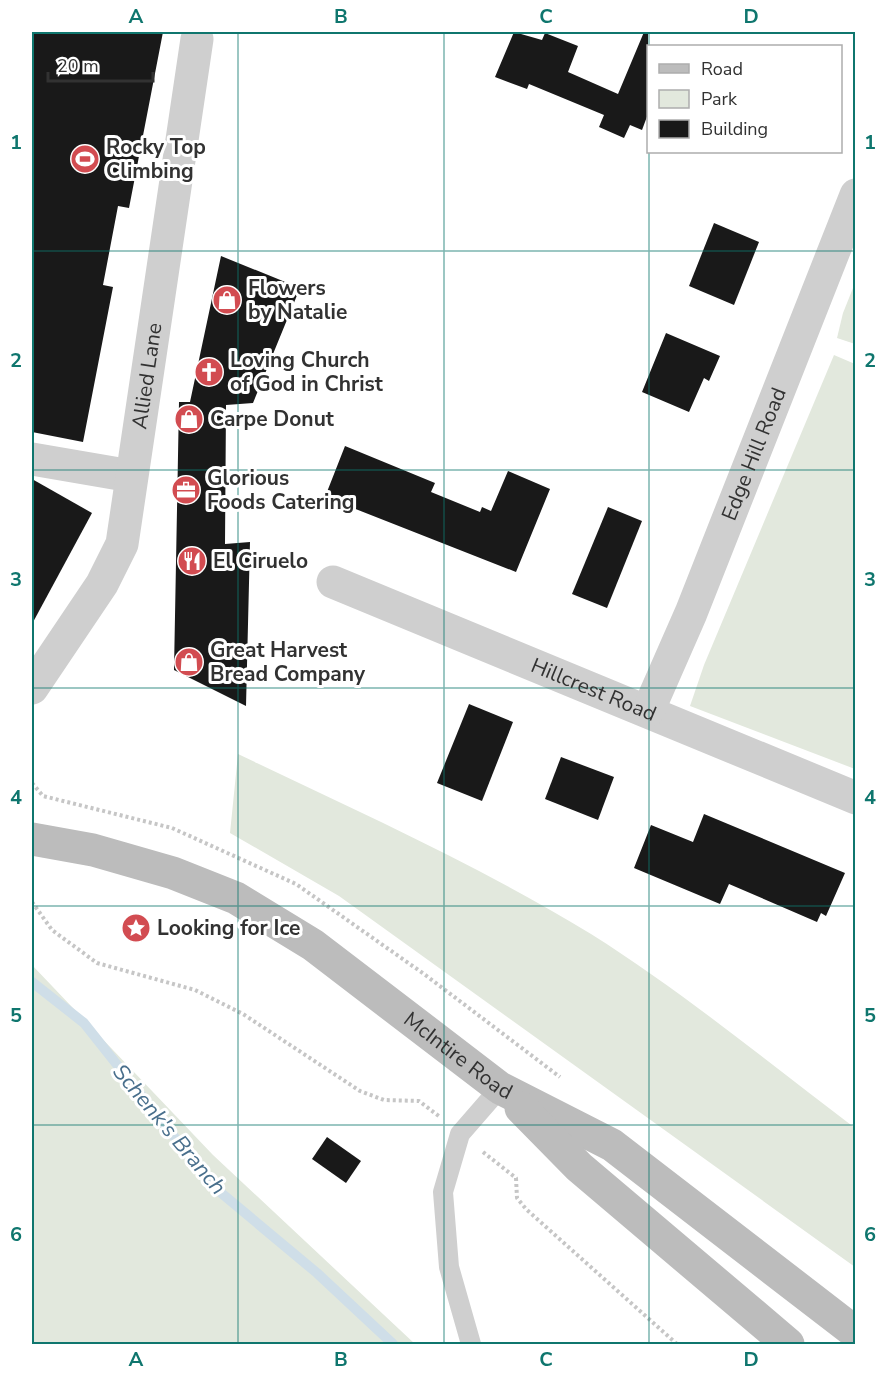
<svg xmlns="http://www.w3.org/2000/svg" width="887" height="1376" viewBox="0 0 887 1376" font-family="'Nunito Sans',sans-serif">
<style>
.green{fill:#e2e8dd}
.lines{fill:none;stroke-linecap:round;stroke-linejoin:round}
.stream{stroke:#cfdee8;stroke-width:10}
.building{fill:#191919}
.path{stroke:#c6c6c6;stroke-width:4;stroke-dasharray:3 3;stroke-linecap:butt}
.service{stroke:#cfcfcf;stroke-width:20}
.minor{stroke:#cfcfcf;stroke-width:33}
.secondary{stroke:#bcbcbc;stroke-width:33}
.grid{fill:none;stroke:#0f766e;stroke-width:1.5;stroke-opacity:0.55}
.labels{text-anchor:middle;stroke-width:6;stroke-linejoin:round;paint-order:stroke}
.poi-label{font-size:21px;font-weight:bold;fill:#323232;stroke:#fff;text-anchor:start}
.street-label{font-size:21px;fill:#323232;stroke:#fff}
.water-label{font-size:22px;font-style:italic;fill:#496f8c;stroke:#fff}
.neatline{fill:none;stroke:#0f766e;stroke-width:2}
.grid-label{font-size:20px;text-anchor:middle;font-weight:bold;fill:#0f766e}
</style>
<rect width="100%" height="100%" fill="#fff"/>
<g class="green">
<polygon points="855,283 855,344 837,338 843,313"/>
<polygon points="834,355 855,364 855,769 690,706 704,665"/>
<path d="M238 754C357 811 478 865 591 934 683 992 769 1063 855 1128V1267L339 896 230 833Z"/>
<polygon points="32,965 213,1155 415,1344 32,1344"/>
</g>
<g class="lines">
<polyline class="stream" points="32,982 84,1023 214,1187 317,1273 393,1344"/>
</g>
<g class="building">
<polygon points="32,32 163,32 129,208 118,206 103,285 113,287 83,442 32,432"/>
<polygon points="514,32 542,40 545,33 578,46 568,72 618,94 644,32 648,32 648,114 642,130 630,125 624,138 599,127 604,115 529,84 527,89 495,77"/>
<polygon points="714,223 759,242 734,305 689,286"/>
<polygon points="221,256 300,288 253,403 226,405 225,544 250,542 246,706 174,670 179,402 190,402"/>
<polygon points="666,333 720,356 709,381 704,378 689,412 642,392"/>
<polygon points="345,446 435,483 431,492 480,512 482,507 491,511 508,471 550,489 516,572 325,497"/>
<polygon points="32,479 92,513 32,624"/>
<polygon points="608,507 642,521 607,608 572,594"/>
<polygon points="469,704 513,722 482,801 437,783"/>
<polygon points="561,757 614,777 598,820 545,799"/>
<polygon points="704,814 845,873 826,916 821,913 817,922 729,884 720,904 634,868 651,825 693,842"/>
<polygon points="327,1137 361,1161 346,1183 312,1159"/>
</g>
<g class="lines">
<g class="path">
<polyline points="32,783 43,796 172,828 296,884 424,974 560,1077"/>
<polyline points="32,902 52,930 97,963 195,990 243,1014 360,1091 384,1100 419,1101 440,1117"/>
<polyline points="483,1152 516,1178 517,1198 526,1209 677,1344"/>
</g>
<polyline class="service" points="471,1344 449,1267 443,1192 460,1134 500,1088"/>
<g class="minor">
<polyline points="32,459 131,476"/>
<path id="s1" d="M333 582 856 798"/>
<path id="s2" d="M32 688 102 584 122 544 197 39"/>
<path id="s3" d="M648 711 691 613 856 195"/>
</g>
<g class="secondary">
<path id="s4" d="M32 839 93 850 173 873 236 898 313 945 500 1088 612 1145 856 1333"/>
<polyline points="521,1108 579,1167 788,1344"/>
</g>
</g>
<path class="grid" d="M238 32V1344M444 32V1344M649 32V46M649 152V1344M32 251H856M32 470H856M32 688H856M32 906H856M32 1125H856"/>
<defs>
<g id="stadium-disc" transform="scale(1.5)"><circle r="9.5" fill="#d24c51" stroke="#fff"/><path d="M0-5a6.5 5 0 1 0 0 10a6.5 5 0 1 0 0-10ZM-3.5-1.8h7v3.6h-7Z" fill="#fff"/></g>
<g id="shop-disc" transform="scale(1.5)"><circle r="9.5" fill="#d24c51" stroke="#fff"/><path d="M-5-2.5h2.3a2.7 3.5 0 0 1 5.4 0H5L5.5 6h-11ZM-1.5-2.5h3a1.5 2.3 0 0 0-3 0Z" fill="#fff"/></g>
<g id="church-disc" transform="scale(1.5)"><circle r="9.5" fill="#d24c51" stroke="#fff"/><path d="M-1.2-6h2.4v3.5h3.3v2.4h-3.3V6h-2.4V-.1h-3.3v-2.4h3.3Z" fill="#fff"/></g>
<g id="office-disc" transform="scale(1.5)"><circle r="9.5" fill="#d24c51" stroke="#fff"/><path d="M-6-3h4V-5.5h4V-3h4V5H-6ZM-1-4.5V-3h2v-1.5ZM-6 0V1H6V0Z" fill="#fff"/></g>
<g id="restaurant-disc" transform="scale(1.5)"><circle r="9.5" fill="#d24c51" stroke="#fff"/><path d="M-5-6h1v4h1v-4h1v4h1v-4h1v5L-1.5 .5V6h-2V.5L-5-1ZM5-6V6H3V1.5H1.5Q1.5-4 5-6Z" fill="#fff"/></g>
<g id="sight-disc" transform="scale(1.5)"><circle r="9.5" fill="#d24c51" stroke="#fff"/><path d="M0-6L1.8-2.2L6-1.7L2.9 1.2L3.7 5.4L0 3.3L-3.7 5.4L-2.9 1.2L-6-1.7L-1.8-2.2Z" fill="#fff"/></g>
</defs>
<g fill-rule="evenodd">
<use href="#stadium-disc" x="85" y="159"/>
<use href="#shop-disc" x="227" y="300"/>
<use href="#church-disc" x="209" y="372"/>
<use href="#shop-disc" x="189" y="419"/>
<use href="#office-disc" x="186" y="490"/>
<use href="#restaurant-disc" x="192" y="561"/>
<use href="#shop-disc" x="189" y="662"/>
<use href="#sight-disc" x="136" y="928"/>
</g>
<g class="labels">
<g class="poi-label">
<text x="106" y="154">Rocky Top<tspan x="106" dy="24">Climbing</tspan></text>
<text x="248" y="295">Flowers<tspan x="248" dy="24">by Natalie</tspan></text>
<text x="230" y="367">Loving Church<tspan x="230" dy="24">of God in Christ</tspan></text>
<text x="210" y="426">Carpe Donut</text>
<text x="207" y="485">Glorious<tspan x="207" dy="24">Foods Catering</tspan></text>
<text x="213" y="568">El Ciruelo</text>
<text x="210" y="657">Great Harvest<tspan x="210" dy="24">Bread Company</tspan></text>
<text x="157" y="935">Looking for Ice</text>
</g>
<g class="street-label">
<text dy="7" stroke="none"><textPath href="#s2" startOffset="340">Allied Lane</textPath></text>
<text dy="7" stroke="none"><textPath href="#s3" startOffset="278">Edge Hill Road</textPath></text>
<text dy="7" stroke="none"><textPath href="#s1" startOffset="282">Hillcrest Road</textPath></text>
<text dy="7" stroke="none"><textPath href="#s4" startOffset="486">McIntire Road</textPath></text>
</g>
<g class="water-label">
<text transform="translate(170 1129) rotate(50)" y="8">Schenk's Branch</text>
</g>
</g>
<rect width="887" height="1376" fill="none" stroke="#ffffff" stroke-width="66"/>
<rect x="647" y="45" width="195" height="108" fill="#ffffff" stroke="#adadad" stroke-width="1.5"/>
<rect x="659" y="64" width="30" height="9" fill="#bcbcbc" stroke="#adadad" stroke-width="1.5"/>
<text x="701" y="75" font-size="18" fill="#323232">Road</text>
<rect x="659" y="90" width="30" height="18" fill="#e2e8dd" stroke="#adadad" stroke-width="1.5"/>
<text x="701" y="105" font-size="18" fill="#323232">Park</text>
<rect x="659" y="120" width="30" height="18" fill="#191919" stroke="#adadad" stroke-width="1.5"/>
<text x="701" y="135" font-size="18" fill="#323232">Building</text>
<path d="M48 72v9h105v-9" fill="none" stroke="#323232" stroke-width="3"/>
<text x="57" y="72" font-size="18" fill="#323232" stroke="#ffffff" stroke-width="4.5" paint-order="stroke">20 m</text>
<rect x="33" y="33" width="821" height="1310" class="neatline"/>
<g class="grid-label">
<text x="136" y="23">A</text>
<text x="341" y="23">B</text>
<text x="546" y="23">C</text>
<text x="751" y="23">D</text>
<text x="16" y="149">1</text>
<text x="870" y="149">1</text>
<text x="16" y="367">2</text>
<text x="870" y="367">2</text>
<text x="16" y="586">3</text>
<text x="870" y="586">3</text>
<text x="16" y="804">4</text>
<text x="870" y="804">4</text>
<text x="16" y="1022">5</text>
<text x="870" y="1022">5</text>
<text x="16" y="1241">6</text>
<text x="870" y="1241">6</text>
<text x="136" y="1366">A</text>
<text x="341" y="1366">B</text>
<text x="546" y="1366">C</text>
<text x="751" y="1366">D</text>
</g>
</svg>
